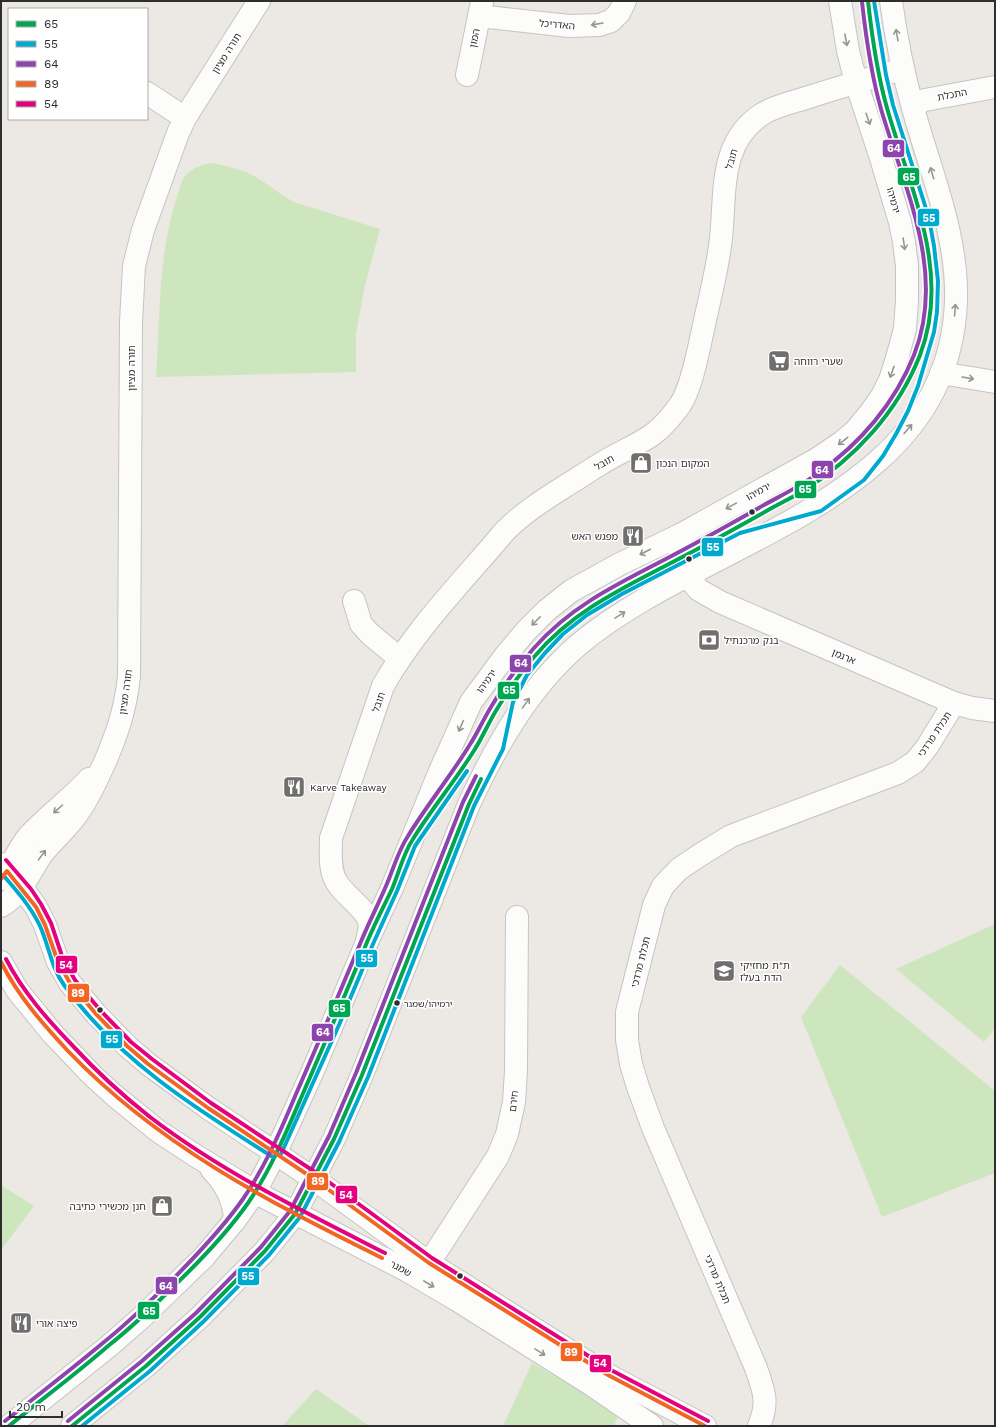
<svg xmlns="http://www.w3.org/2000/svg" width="996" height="1427" viewBox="0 0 996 1427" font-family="'Work Sans','Noto Sans Hebrew',sans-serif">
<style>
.green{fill:#cee6be}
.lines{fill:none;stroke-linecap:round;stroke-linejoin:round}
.minor-casing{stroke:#c5c4c5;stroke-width:24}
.minor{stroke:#fcfcfb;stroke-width:22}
.bus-1-casing{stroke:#fff;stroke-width:7}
.bus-2-casing{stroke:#fff;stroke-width:7}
.bus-3-casing{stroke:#fff;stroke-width:7}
.bus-4-casing{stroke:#fff;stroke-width:7}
.bus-5-casing{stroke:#fff;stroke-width:7}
.bus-1{stroke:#00a651;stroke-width:4}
.bus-2{stroke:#00a9ce;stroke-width:4}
.bus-3{stroke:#8e44ad;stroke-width:4}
.bus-4{stroke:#f26522;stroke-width:4}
.bus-5{stroke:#e5007d;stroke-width:4}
.oneway{stroke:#959594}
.bus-dot{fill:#2e2e2e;stroke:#fff;stroke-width:1.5}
.labels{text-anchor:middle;stroke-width:3;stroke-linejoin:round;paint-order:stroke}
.bus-label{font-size:9px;fill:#2e2e2e;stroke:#fff;text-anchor:start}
.street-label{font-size:10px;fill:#2e2e2e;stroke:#fff}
.poi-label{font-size:10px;fill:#2e2e2e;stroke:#fff;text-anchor:start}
.line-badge{stroke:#fff;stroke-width:1.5}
.badge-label{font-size:11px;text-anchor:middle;font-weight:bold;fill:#fff}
</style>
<rect width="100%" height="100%" fill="#ece8e4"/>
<g class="green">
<path d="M211 163C225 166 239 168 252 175 267 183 279 194 294 202L380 229 365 285 356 333V372L156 377C160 318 158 257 176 200 179 192 180 182 186 175 193 167 202 165 211 163Z"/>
<polygon points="995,924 995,1028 984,1042 896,969"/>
<polygon points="840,965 995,1091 995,1173 882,1217 801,1017"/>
<polygon points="1,1185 34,1206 1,1250"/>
<polygon points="532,1363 619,1413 614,1426 503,1426"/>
<polygon points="316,1389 369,1426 282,1426"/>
</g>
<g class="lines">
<g class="minor-casing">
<g id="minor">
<polyline points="479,16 569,26 599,25 611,21 619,13 625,1"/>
<polyline points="467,75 482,2"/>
<polyline points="147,93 185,118"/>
<polyline points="913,108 920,102 925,100 995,87"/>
<polyline points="941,373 995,382"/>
<polyline points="680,535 680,558 687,576 699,590 720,602 954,703 972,708 995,711"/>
<polyline points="354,601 361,624 370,634 399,658"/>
<polyline points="1,864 26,893 36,907 45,925 58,962 70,983 96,1014 127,1046 148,1064 208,1108 314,1179 429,1263 608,1375 705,1426"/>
<path d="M1 879C12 867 17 850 28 837 47 816 70 800 89 779"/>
<path d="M1 906C22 894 29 873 42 854 54 839 69 827 80 810 90 795 97 779 105 762 118 731 125 711 129 677L131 322 134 266 143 230 178 133 185 118 259 1"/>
<path d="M367 941C368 935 371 927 369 922 366 908 343 895 336 881 329 869 331 852 331 838L383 686C415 629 463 581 505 531 524 512 545 499 567 485 579 478 590 470 602 463 618 453 636 446 652 435 662 428 672 416 680 405 692 387 699 347 704 325 710 296 718 268 721 238 726 193 718 141 764 113 778 105 794 102 809 97 840 87 871 78 903 69"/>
<polyline points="1,962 17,990 52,1033 92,1075 115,1096 158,1131 196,1156 264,1197 406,1270 457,1300 589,1383 652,1426"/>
<path d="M212 1170C226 1184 234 1200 235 1220"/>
<polyline points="429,1263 498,1156 507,1134 514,1102 516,1071 517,917"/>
<polyline points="9,1426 109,1346 141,1318 204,1257 235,1220 255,1192 276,1152 312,1073 367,942 392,888 440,771 471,702 505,656 526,631 547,610 571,591 620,564 680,535 817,459 842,442 856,430 870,413 882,396 890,380 897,358 905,329 907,300 907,266 904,242 900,222 881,158 856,82 848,51 840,1"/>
<path d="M72 1426 146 1366 200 1317 265 1251 295 1214 334 1139 362 1075 469 804C496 746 528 689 577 646 703 538 949 504 956 301 958 234 930 171 913 108 903 73 896 37 891 1"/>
<path d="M759 1426C769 1402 764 1391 756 1368L653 1128 638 1087 631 1064 627 1040V1012L654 905 663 886 679 869 700 855 731 836 898 773 915 762 927 747 954 703"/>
</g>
</g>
<use href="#minor" class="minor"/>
<g class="bus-1-casing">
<g id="bus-1">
<path d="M9 1426C42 1399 76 1374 108 1346 132 1327 154 1306 175 1285 202 1259 227 1233 248 1203 270 1171 286 1133 301 1098 323 1048 344 997 365 947 373 927 383 908 392 889 399 873 403 854 413 839 432 808 456 780 475 749 483 736 489 722 497 709 508 691 520 673 534 657 571 613 617 591 667 565 700 548 731 531 763 513 776 505 790 499 803 491 854 459 898 412 920 355 952 272 910 189 887 108 877 73 872 37 868 1"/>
<polyline points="72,1426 146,1366 200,1317 265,1251 295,1214 334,1139 362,1075 469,804 481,779"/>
</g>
</g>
<g class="bus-2-casing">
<g id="bus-2">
<path d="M3 875C17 891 31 907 40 926 49 946 51 967 64 985 117 1059 196 1109 273 1157"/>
<polyline points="281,1154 339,1025 373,944 397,891 415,846 467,771"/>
<polyline points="82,1426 150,1371 204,1321 269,1255 300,1217 339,1142 368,1077 474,806 503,749 513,702 527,675 545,653 563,634 587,615 622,594 740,533 821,511 864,480 883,456 896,434 908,411 918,386 934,332 937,312 938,281 934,246 929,218 893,105 886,75 874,1"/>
</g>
</g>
<g class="bus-3-casing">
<g id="bus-3">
<path d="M5 1421C38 1395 72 1369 104 1342 128 1323 149 1302 171 1281 197 1255 222 1229 243 1199 265 1167 281 1130 296 1094 318 1044 339 994 360 944 368 924 378 905 386 886 393 870 398 851 408 836 427 805 450 777 469 746 477 734 483 720 491 707 503 686 518 666 534 648 569 608 613 586 660 562 695 544 729 525 764 505 782 495 801 486 818 473 860 444 895 403 914 355 947 272 904 188 881 109 871 74 866 38 862 2"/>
<polyline points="68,1421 142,1361 196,1313 261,1247 290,1211 329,1136 356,1073 463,802 476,776"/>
</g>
</g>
<g class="bus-4-casing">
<g id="bus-4">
<polyline points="1,879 7,871 36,907 45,925 58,962 70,983 96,1014 127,1046 148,1064 208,1108 314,1179 429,1263 608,1375 705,1426"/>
<path d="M1 962C18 996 42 1023 68 1051 158 1145 267 1201 382 1258"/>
</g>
</g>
<g class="bus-5-casing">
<g id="bus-5">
<polyline points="6,860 31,889 41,904 51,923 63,959 75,980 100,1010 131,1042 152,1059 211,1103 318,1174 432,1258 611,1370 708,1421"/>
<path d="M6 959C23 992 47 1019 72 1045 96 1071 122 1095 150 1117 222 1172 304 1212 385 1253"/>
</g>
</g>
<use href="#bus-1" class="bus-1"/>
<use href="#bus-2" class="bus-2"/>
<use href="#bus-3" class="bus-3"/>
<use href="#bus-4" class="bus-4"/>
<use href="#bus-5" class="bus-5"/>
</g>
<defs><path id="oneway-shaft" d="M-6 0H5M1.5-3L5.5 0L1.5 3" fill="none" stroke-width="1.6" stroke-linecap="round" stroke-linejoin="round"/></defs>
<g class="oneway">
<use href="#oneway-shaft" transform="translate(597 24) rotate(170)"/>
<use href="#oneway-shaft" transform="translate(897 35) rotate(-100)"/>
<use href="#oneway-shaft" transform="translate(846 40) rotate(79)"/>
<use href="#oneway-shaft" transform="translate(868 119) rotate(71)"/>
<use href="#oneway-shaft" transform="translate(932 173) rotate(-107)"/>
<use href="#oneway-shaft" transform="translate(904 244) rotate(82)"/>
<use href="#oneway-shaft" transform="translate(955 310) rotate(-86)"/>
<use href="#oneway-shaft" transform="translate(892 372) rotate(110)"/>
<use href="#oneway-shaft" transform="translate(968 378) rotate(10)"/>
<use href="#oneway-shaft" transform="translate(908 429) rotate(-49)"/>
<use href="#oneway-shaft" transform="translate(843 441) rotate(142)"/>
<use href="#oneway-shaft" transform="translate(731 506) rotate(151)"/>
<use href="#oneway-shaft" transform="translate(645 552) rotate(153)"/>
<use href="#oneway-shaft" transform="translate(620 615) rotate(-32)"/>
<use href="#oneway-shaft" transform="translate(536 621) rotate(135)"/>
<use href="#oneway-shaft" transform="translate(526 703) rotate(-55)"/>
<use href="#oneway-shaft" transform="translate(461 726) rotate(113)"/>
<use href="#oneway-shaft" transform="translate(58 809) rotate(138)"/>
<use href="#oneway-shaft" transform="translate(42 855) rotate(-54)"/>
<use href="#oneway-shaft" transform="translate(429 1284) rotate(30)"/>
<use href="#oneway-shaft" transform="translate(540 1352) rotate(32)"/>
</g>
<defs>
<g id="supermarket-square" transform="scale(1.15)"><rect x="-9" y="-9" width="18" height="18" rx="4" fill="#706f6e" stroke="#fff"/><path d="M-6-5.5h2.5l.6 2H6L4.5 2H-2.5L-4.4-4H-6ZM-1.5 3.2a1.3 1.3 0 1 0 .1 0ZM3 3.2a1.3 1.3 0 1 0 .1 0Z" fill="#fff"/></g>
<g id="shop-square" transform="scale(1.15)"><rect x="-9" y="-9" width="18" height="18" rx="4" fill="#706f6e" stroke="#fff"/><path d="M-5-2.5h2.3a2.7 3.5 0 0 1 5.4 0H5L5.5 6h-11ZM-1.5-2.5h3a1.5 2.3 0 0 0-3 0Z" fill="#fff"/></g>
<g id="restaurant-square" transform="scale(1.15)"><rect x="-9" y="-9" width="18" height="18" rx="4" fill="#706f6e" stroke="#fff"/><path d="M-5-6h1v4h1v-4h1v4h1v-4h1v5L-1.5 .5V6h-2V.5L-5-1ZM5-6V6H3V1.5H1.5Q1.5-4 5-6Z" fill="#fff"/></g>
<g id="bank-square" transform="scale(1.15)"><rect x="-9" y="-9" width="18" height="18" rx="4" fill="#706f6e" stroke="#fff"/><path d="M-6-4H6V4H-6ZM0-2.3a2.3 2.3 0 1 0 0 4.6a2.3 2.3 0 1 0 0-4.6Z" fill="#fff"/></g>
<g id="school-square" transform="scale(1.15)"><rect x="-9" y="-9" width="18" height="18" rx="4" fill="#706f6e" stroke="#fff"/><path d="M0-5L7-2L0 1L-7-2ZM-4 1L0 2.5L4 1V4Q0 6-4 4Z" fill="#fff"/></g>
</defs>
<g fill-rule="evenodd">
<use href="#supermarket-square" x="779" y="361"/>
<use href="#shop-square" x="641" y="463"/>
<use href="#restaurant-square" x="633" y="536"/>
<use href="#bank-square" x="709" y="640"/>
<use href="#restaurant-square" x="294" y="787"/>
<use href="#school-square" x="724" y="971"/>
<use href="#shop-square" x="162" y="1206"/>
<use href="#restaurant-square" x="21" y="1323"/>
</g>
<g class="bus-dot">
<circle cx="752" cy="512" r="3.5"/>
<circle cx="689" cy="559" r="3.5"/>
<circle cx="397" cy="1003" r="3.5"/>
<circle cx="100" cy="1010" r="3.5"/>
<circle cx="460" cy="1276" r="3.5"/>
</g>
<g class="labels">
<g class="bus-label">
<text x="404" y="1007">ירמיהו/שמגר</text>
</g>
<g class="street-label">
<text transform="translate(557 24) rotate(5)" y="4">האדריכל</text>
<text transform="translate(474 38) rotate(-78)" y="4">המון</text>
<text transform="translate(226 53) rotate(-58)" y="4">תורה מציון</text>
<text transform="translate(952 94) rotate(-11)" y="4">התכלת</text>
<text transform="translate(731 159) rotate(-73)" y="4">תובל</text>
<text transform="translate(894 200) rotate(74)" y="4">ירמיהו</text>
<text transform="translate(131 368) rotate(-90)" y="4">תורה מציון</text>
<text transform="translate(604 462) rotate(-30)" y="4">תובל</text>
<text transform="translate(758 491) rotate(-29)" y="4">ירמיהו</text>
<text transform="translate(844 656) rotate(23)" y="4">ארגמן</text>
<text transform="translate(486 681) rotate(-54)" y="4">ירמיהו</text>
<text transform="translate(125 692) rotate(-82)" y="4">תורה מציון</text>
<text transform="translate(378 702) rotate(-71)" y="4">תובל</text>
<text transform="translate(934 734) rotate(-56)" y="4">תכלת מרדכי</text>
<text transform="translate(640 962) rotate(-76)" y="4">תכלת מרדכי</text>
<text transform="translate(513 1101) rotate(-83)" y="4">חירם</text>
<text transform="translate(401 1268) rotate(28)" y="4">שמגר</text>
<text transform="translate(718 1279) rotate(67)" y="4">תכלת מרדכי</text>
</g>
<g class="poi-label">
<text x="794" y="365">שערי רווחה</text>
<text x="656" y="467">המקום הנכון</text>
<text x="618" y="540" text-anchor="end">מפגש האש</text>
<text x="724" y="644">בנק מרכנתיל</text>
<text x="310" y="791">Karve Takeaway</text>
<text x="740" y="969">ת"ת מחזיקי<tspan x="740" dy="12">הדת בעלז</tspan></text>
<text x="146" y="1210" text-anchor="end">חנן מכשירי כתיבה</text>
<text x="36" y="1327">פיצה אורי</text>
</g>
</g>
<g class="line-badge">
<rect x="882" y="139" width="23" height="19" rx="4" fill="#8e44ad"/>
<rect x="897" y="167" width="23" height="19" rx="4" fill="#00a651"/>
<rect x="917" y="208" width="23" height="19" rx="4" fill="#00a9ce"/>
<rect x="811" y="460" width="23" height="19" rx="4" fill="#8e44ad"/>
<rect x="794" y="480" width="23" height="19" rx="4" fill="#00a651"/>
<rect x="701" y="537" width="23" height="20" rx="4" fill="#00a9ce"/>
<rect x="509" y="654" width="23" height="19" rx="4" fill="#8e44ad"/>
<rect x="497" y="681" width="23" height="19" rx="4" fill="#00a651"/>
<rect x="355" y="949" width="23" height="19" rx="4" fill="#00a9ce"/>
<rect x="55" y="955" width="23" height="19" rx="4" fill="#e5007d"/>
<rect x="67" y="983" width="23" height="20" rx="4" fill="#f26522"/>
<rect x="328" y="999" width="23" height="19" rx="4" fill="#00a651"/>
<rect x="311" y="1023" width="23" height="19" rx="4" fill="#8e44ad"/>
<rect x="100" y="1030" width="23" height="19" rx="4" fill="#00a9ce"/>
<rect x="306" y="1172" width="23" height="19" rx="4" fill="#f26522"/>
<rect x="335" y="1185" width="23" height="19" rx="4" fill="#e5007d"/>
<rect x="237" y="1267" width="23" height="19" rx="4" fill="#00a9ce"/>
<rect x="155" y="1276" width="23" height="19" rx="4" fill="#8e44ad"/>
<rect x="137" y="1301" width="23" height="19" rx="4" fill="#00a651"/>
<rect x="560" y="1342" width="23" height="20" rx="4" fill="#f26522"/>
<rect x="589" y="1354" width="23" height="19" rx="4" fill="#e5007d"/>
</g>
<g class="badge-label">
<text x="894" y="152">64</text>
<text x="909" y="181">65</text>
<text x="929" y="222">55</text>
<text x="822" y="474">64</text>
<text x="805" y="493">65</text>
<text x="713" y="551">55</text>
<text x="521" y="667">64</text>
<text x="509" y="694">65</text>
<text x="367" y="962">55</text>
<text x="66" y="969">54</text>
<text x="78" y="997">89</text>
<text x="339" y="1012">65</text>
<text x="323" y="1036">64</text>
<text x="112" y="1043">55</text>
<text x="318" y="1185">89</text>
<text x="346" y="1199">54</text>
<text x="248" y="1280">55</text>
<text x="166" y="1290">64</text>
<text x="149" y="1315">65</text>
<text x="571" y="1356">89</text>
<text x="600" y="1367">54</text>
</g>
<rect width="996" height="1427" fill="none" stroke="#2e2e2e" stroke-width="4"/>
<rect x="8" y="8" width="140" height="112" fill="#ffffff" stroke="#ababab"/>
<rect x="16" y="21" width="20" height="6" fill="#00a651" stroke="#ababab"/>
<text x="44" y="28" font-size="12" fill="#2e2e2e">65</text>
<rect x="16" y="41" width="20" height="6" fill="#00a9ce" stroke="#ababab"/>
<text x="44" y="48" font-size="12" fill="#2e2e2e">55</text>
<rect x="16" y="61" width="20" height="6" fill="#8e44ad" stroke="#ababab"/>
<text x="44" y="68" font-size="12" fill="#2e2e2e">64</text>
<rect x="16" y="81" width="20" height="6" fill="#f26522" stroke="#ababab"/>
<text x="44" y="88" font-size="12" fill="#2e2e2e">89</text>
<rect x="16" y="101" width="20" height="6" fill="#e5007d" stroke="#ababab"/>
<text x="44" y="108" font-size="12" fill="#2e2e2e">54</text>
<path d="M10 1411v6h52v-6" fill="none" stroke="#2e2e2e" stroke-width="2"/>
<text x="16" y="1411" font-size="12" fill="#2e2e2e" stroke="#ffffff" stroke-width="3" paint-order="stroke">20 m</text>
</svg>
